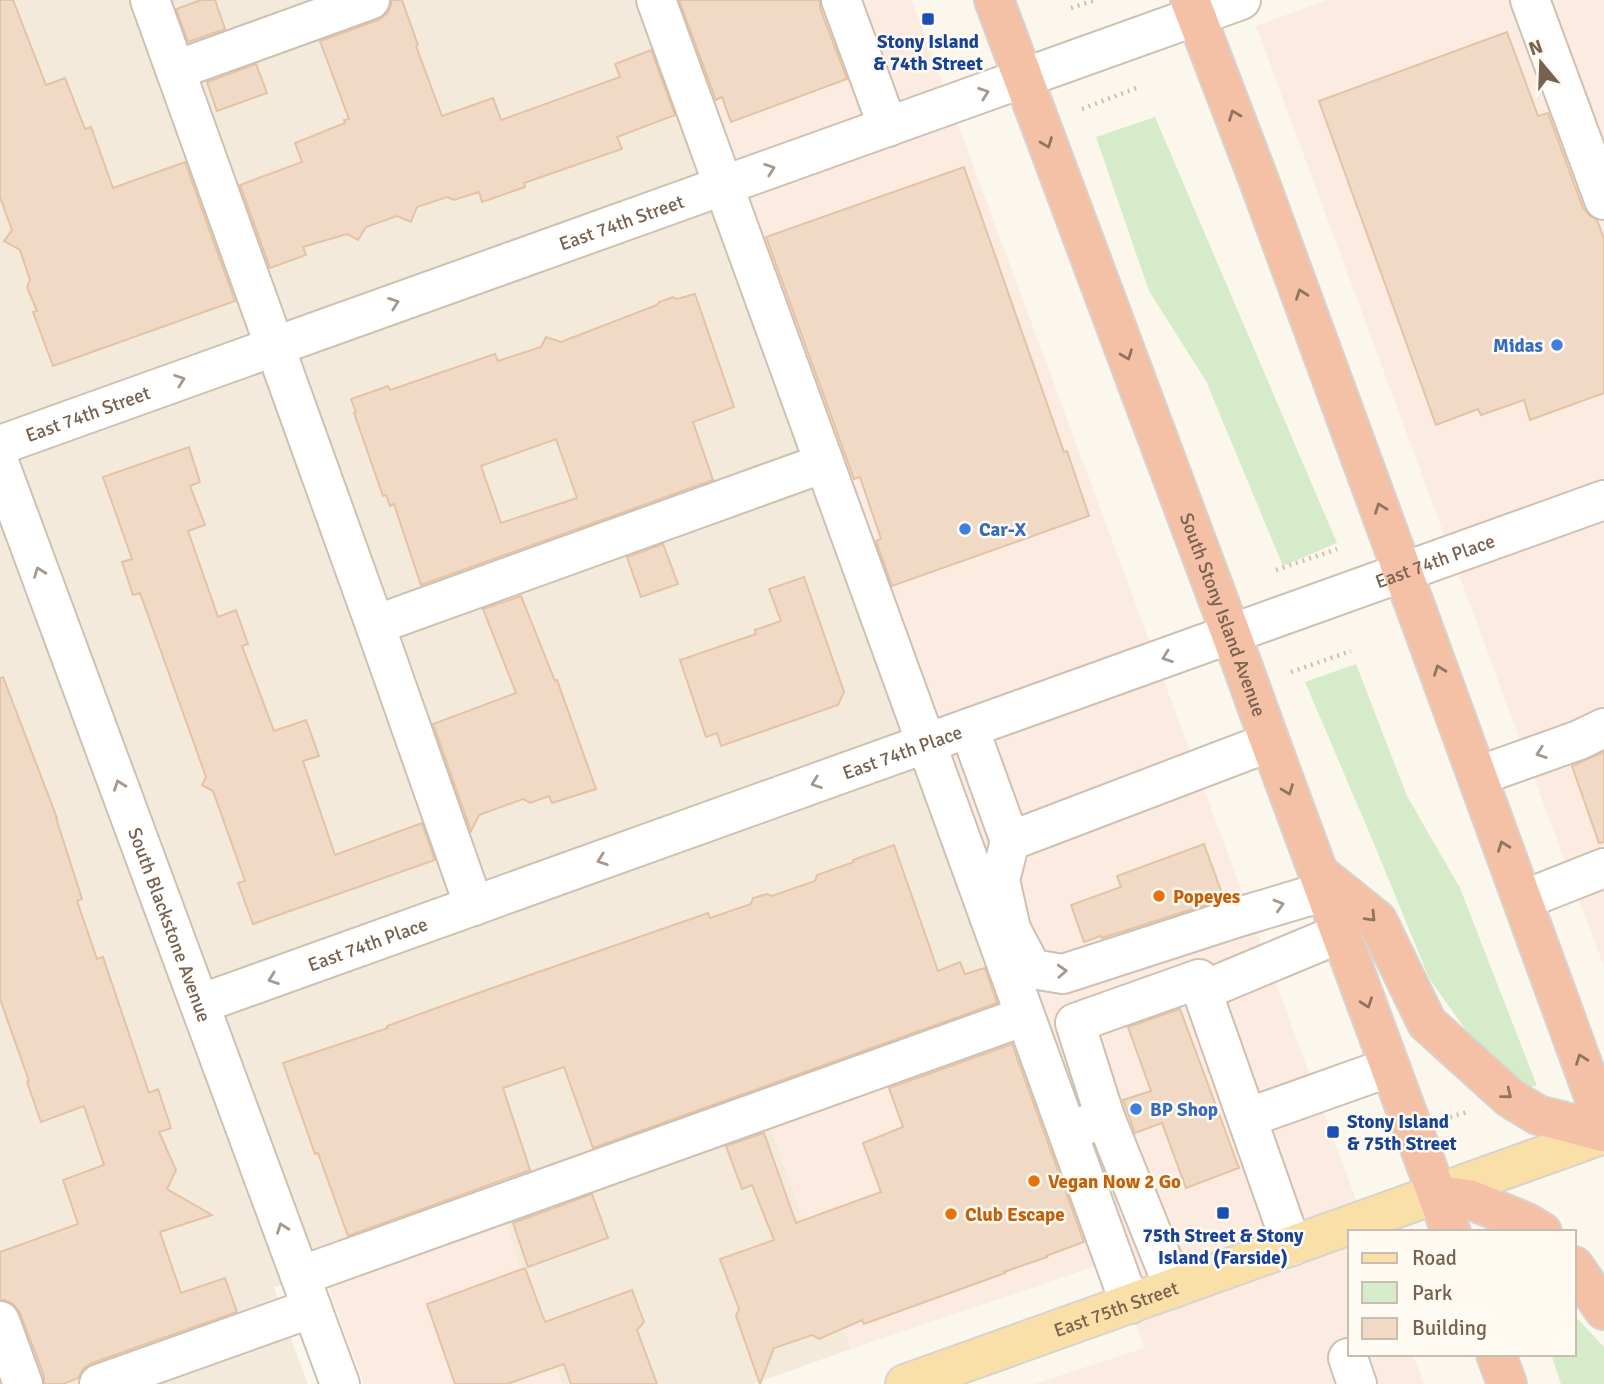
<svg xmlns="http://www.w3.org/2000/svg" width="1604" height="1384" viewBox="0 0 1604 1384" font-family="Signika,sans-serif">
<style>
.residential{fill:#f4eadb}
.commercial{fill:#fcebe1}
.green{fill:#d5ebca}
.building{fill:#f1dac5;stroke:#e4c2a5;stroke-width:2;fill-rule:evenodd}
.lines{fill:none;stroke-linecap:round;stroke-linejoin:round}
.minor-casing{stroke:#cfc1b1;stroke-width:42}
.major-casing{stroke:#d9d3ce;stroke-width:42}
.highway-casing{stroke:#d9d3ce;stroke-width:42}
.path{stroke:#d7bda7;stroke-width:4.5;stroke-dasharray:2 5;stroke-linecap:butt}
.minor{stroke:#fff;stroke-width:38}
.major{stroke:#f8e0a8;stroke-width:38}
.highway{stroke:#f4c0a6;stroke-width:38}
.oneway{stroke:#a7988d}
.oneway2{stroke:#917460}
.transit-dot{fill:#1a4fb4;stroke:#fffbf3;stroke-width:2.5}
.shop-dot{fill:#3f7fe0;stroke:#fffbf3;stroke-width:2.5}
.food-dot{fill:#e8710a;stroke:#fffbf3;stroke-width:2.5}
.labels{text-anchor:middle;stroke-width:5;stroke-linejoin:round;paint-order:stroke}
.transit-label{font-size:19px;font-weight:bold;fill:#164399;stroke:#fffbf3}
.street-label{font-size:19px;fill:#78614f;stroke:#fffbf3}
.shop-label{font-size:19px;font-weight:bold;fill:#366cbe;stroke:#fffbf3;text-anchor:start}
.food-label{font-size:19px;font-weight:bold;fill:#c56008;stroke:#fffbf3;text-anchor:start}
</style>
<rect width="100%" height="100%" fill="#fcf7ed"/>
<polygon class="residential" points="0,0 662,0 1025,1016 764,1110 851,1349 753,1384 562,1384 499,1205 274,1287 283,1318 308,1384 0,1384"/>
<g class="commercial">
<polygon points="662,0 912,0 1368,1232 1350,1232 1350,1354 1413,1354 1424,1384 1034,1384 1144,1348 1114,1260 851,1349 764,1110 1025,1016"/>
<polygon points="1327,0 1604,0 1604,967 1256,26"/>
<polygon points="499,1205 562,1384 364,1384 321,1268"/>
</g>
<g class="green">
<polygon points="1155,117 1337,543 1283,566 1206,381 1149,291 1096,137"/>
<polygon points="1356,664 1407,796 1460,888 1537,1086 1507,1088 1429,978 1372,839 1305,682"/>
<polygon points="1574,1315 1604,1347 1604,1384 1561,1384 1551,1354 1574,1354"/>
</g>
<g class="building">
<polygon points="0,0 13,0 46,85 65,78 85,129 91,127 113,188 185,162 235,301 53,366 33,312 37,311 27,287 30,280 20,250 4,241 12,230 0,197"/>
<polygon points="201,0 215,0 225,29 188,42 176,9"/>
<polygon points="391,0 402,0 418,45 416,46 442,116 493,98 501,120 620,77 615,64 651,50 675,115 617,137 622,149 524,183 525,187 482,202 479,192 454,200 447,197 417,207 411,222 397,216 366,227 358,240 347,234 303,247 306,255 270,268 240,185 302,162 295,143 345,123 344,120 349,119 320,41 378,20 387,14 391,5"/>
<polygon points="679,0 820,0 820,8 847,79 731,122 722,97 716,100"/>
<polygon points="1507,32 1538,116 1548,113 1583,208 1590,216 1597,220 1604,239 1604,393 1530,420 1524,400 1481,415 1478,409 1436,425 1319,101"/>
<polygon points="256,64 267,93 217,111 207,82"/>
<polygon points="964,167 1064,452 1067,451 1089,516 892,586 876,541 881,539 860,477 854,479 766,237"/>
<path d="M695 294 734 407 693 422 713 480 421 585 394 504 390 506 386 495 383 496 354 413 356 412 351 399 388 386 390 390 495 354 498 361 541 347 546 337 561 342 657 305 659 302 673 297 677 299ZM556 439 577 498 501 523 481 466Z"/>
<polygon points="189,447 200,482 190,486 205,525 188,531 218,617 236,610 248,644 242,646 274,731 306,720 319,756 303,761 335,855 422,823 435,860 253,924 238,883 245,881 213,791 202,785 206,777 186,721 140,593 133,595 122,562 132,559 103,477"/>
<polygon points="663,544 678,584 641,597 627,557"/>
<polygon points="804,577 844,692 838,705 721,746 717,733 706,737 680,660 756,634 755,630 781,621 769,589"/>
<polygon points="521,596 555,681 557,680 596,789 552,803 549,796 530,803 523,799 479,815 471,831 433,724 516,693 483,609"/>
<polygon points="3,677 57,818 56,818 82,899 77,901 97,959 103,957 149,1093 158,1089 171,1128 159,1132 176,1170 167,1189 212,1215 160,1232 181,1293 225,1278 237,1312 92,1363 83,1369 78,1378 63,1384 44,1384 44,1376 20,1313 13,1304 4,1300 0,1300 0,1252 78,1224 63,1180 104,1165 84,1106 41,1122 27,1082 29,1081 0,999 0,678"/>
<polygon points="1604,752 1604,842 1599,843 1572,766"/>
<polygon points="1204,844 1224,899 1102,938 1101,936 1084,942 1071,905 1121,887 1117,876"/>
<polygon points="894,845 938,971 960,962 965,974 985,968 997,1003 593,1148 564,1067 503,1088 530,1170 348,1236 318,1153 315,1154 283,1063 388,1028 387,1026 481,992 708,913 710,918 751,904 753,898 767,894 772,896 815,881 817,875 854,862 853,860"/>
<polygon points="1180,1009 1239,1168 1186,1188 1162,1123 1135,1133 1123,1100 1151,1091 1128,1027"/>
<polygon points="1012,1044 1084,1242 1046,1256 1047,1257 1004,1272 1005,1273 864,1324 862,1320 819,1339 812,1335 774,1348 760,1384 736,1316 739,1309 720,1259 774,1240 752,1185 742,1189 726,1146 764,1133 796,1223 881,1192 863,1143 903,1127 889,1088"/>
<polygon points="592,1194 608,1238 528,1267 513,1223"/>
<polygon points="525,1268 545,1322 632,1290 644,1322 637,1330 657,1384 571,1384 564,1364 507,1384 455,1384 427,1304"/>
</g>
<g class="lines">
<g class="minor-casing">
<g id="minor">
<polyline points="150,0 375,625 474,906"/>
<polyline points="656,0 1130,1304"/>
<polyline points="841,0 888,127"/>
<polyline points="1530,0 1604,200"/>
<polyline points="176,70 370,0"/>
<path id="s1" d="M0 445 1241 0"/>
<path id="s2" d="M0 465 340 1384"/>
<polyline points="375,625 824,463"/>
<polyline points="969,728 1010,841 1270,742"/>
<polyline points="1478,776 1579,740 1604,728"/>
<polyline points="1010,841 1000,880 1011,929 1032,969 1063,974 1242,916 1326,891"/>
<polyline points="1523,900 1604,868"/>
<path id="s3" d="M200 1004 1604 500"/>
<polyline points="1105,1117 1075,1023 1199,979 1202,991"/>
<polyline points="1247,1118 1390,1067"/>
<polyline points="1081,1127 1105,1117 1174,1288"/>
<polyline points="1292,1246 1202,991 1341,933"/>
<polyline points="300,1276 1025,1016"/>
<polyline points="0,1321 23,1384"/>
<polyline points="1348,1358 1357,1384"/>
<polyline points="99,1384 312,1308"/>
</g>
</g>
<g class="major-casing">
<g id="major">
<path id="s4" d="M905 1384 1604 1134"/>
</g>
</g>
<g class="highway-casing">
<g id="highway">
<path id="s5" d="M994 0 1231 634 1270 742 1451 1232"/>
<polyline points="1190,0 1258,178 1387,529 1604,1124"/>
<polyline points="1321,875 1377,920 1427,1023 1510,1098 1538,1115 1604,1132"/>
<polyline points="1438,1195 1469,1199 1527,1223 1542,1232"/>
<polyline points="1574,1266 1604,1310"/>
<polyline points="1496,1354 1507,1384"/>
</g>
</g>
<g class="path">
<polyline points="1071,8 1095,0"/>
<polyline points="1082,109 1139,87"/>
<polyline points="1276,570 1337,549"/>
<polyline points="1291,672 1351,651"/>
<polyline points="1450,1117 1467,1112"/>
</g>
<use href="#minor" class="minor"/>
<use href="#major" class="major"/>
<use href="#highway" class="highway"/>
</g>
<defs><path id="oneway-chevron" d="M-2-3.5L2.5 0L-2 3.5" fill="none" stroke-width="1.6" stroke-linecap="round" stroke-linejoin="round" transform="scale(1.75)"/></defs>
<g class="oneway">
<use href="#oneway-chevron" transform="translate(984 93) rotate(-20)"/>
<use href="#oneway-chevron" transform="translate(770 169) rotate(-20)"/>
<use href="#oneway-chevron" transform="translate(394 303) rotate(-20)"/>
<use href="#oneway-chevron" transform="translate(180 380) rotate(-20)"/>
<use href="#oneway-chevron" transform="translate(39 572) rotate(-110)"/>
<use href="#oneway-chevron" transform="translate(1167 657) rotate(160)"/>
<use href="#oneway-chevron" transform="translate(1541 753) rotate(161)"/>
<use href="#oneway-chevron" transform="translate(816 783) rotate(160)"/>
<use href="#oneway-chevron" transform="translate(119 785) rotate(-110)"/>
<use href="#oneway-chevron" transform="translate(602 860) rotate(160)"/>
<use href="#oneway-chevron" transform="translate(1279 905) rotate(-16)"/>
<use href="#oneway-chevron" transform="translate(1062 971) rotate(-3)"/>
<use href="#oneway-chevron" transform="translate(273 979) rotate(160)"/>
<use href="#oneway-chevron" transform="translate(282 1228) rotate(-110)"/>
</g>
<g class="oneway2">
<use href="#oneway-chevron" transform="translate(1234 115) rotate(-111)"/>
<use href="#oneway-chevron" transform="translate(1047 143) rotate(69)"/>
<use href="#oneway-chevron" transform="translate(1301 294) rotate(-110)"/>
<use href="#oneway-chevron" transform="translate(1127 355) rotate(69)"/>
<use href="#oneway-chevron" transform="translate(1380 508) rotate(-110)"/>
<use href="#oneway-chevron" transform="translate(1439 670) rotate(-110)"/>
<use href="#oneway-chevron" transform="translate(1288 790) rotate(69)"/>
<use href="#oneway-chevron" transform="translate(1503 846) rotate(-110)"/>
<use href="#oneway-chevron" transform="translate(1371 917) rotate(46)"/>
<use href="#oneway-chevron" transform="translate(1367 1003) rotate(70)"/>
<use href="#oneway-chevron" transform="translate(1581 1059) rotate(-110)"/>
<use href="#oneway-chevron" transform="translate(1507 1094) rotate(39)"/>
</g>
<g class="transit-dot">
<rect x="921" y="12" width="14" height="14" rx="3.5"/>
<rect x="1326" y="1125" width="14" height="14" rx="3.5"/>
<rect x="1216" y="1206" width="14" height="14" rx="3.5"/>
</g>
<g class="shop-dot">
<circle cx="1557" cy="345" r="7"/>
<circle cx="965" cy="529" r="7"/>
<circle cx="1136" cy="1109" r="7"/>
</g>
<g class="food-dot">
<circle cx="1159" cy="896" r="7"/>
<circle cx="1034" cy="1181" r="7"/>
<circle cx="951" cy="1214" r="7"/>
</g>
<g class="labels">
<g class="transit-label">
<text x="928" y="48">Stony Island<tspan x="928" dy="22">&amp; 74th Street</tspan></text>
<text x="1347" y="1128" text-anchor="start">Stony Island<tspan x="1347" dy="22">&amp; 75th Street</tspan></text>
<text x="1223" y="1242">75th Street &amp; Stony<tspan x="1223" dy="22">Island (Farside)</tspan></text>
</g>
<g class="street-label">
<text dy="7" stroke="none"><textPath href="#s1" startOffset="660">East 74th Street</textPath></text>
<text dy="7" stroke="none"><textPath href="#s1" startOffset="93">East 74th Street</textPath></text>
<text dy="7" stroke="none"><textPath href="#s3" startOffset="1312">East 74th Place</textPath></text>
<text dy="7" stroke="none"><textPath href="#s5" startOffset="656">South Stony Island Avenue</textPath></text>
<text dy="7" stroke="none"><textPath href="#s3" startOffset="746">East 74th Place</textPath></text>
<text dy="7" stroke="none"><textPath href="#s2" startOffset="490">South Blackstone Avenue</textPath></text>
<text dy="7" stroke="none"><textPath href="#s3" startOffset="178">East 74th Place</textPath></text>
<text dy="7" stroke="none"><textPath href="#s4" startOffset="224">East 75th Street</textPath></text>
</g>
<g class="shop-label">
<text x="1543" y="352" text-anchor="end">Midas</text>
<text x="979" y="536">Car-X</text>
<text x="1150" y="1116">BP Shop</text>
</g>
<g class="food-label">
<text x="1173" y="903">Popeyes</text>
<text x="1048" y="1188">Vegan Now 2 Go</text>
<text x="965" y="1221">Club Escape</text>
</g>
</g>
<rect x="1348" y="1230" width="228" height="126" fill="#fffbf3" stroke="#c9bdb1" stroke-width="2"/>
<rect x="1362" y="1253" width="35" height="10" fill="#f8e0a8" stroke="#c9bdb1" stroke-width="2"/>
<text x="1412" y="1265" font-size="21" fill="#78614f">Road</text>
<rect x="1362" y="1282" width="35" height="21" fill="#d5ebca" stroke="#c9bdb1" stroke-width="2"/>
<text x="1412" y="1300" font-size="21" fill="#78614f">Park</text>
<rect x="1362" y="1318" width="35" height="21" fill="#f1dac5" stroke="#c9bdb1" stroke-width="2"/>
<text x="1412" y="1335" font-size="21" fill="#78614f">Building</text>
<g transform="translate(1541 63) rotate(341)" stroke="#fffbf3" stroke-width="5" paint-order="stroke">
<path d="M0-5L12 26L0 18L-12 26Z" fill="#78614f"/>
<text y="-10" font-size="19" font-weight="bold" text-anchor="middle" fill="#78614f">N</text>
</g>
</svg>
